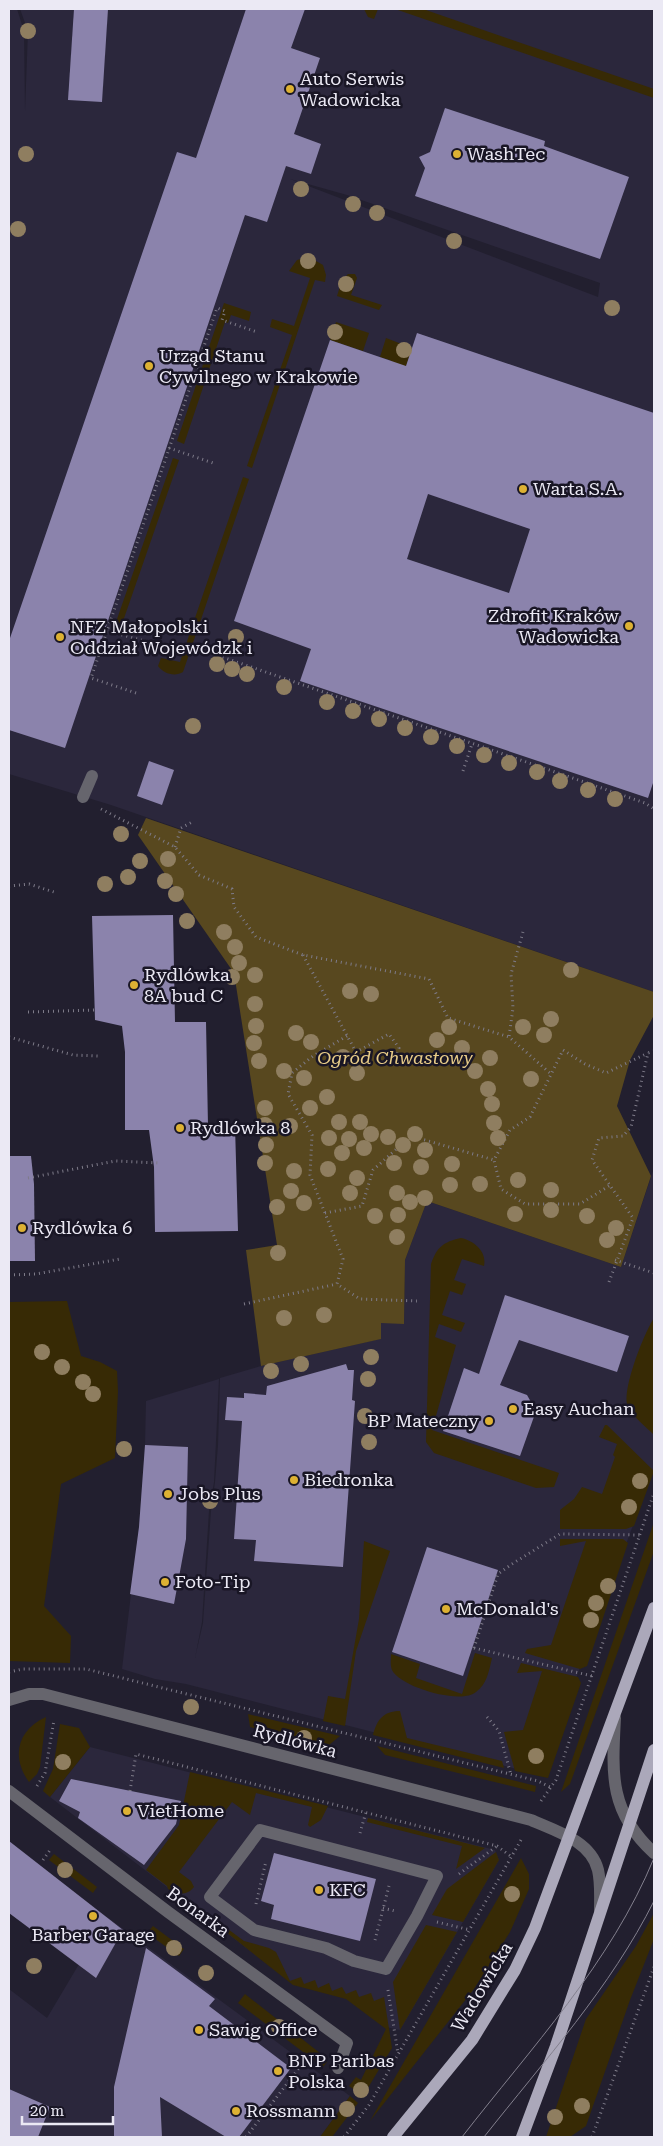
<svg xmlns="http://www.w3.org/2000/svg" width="663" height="2146" viewBox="0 0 663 2146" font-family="'Roboto Serif',serif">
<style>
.built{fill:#2b273c;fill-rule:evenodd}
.green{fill:#372a05}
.forest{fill:#58481f}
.building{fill:#8b83ac;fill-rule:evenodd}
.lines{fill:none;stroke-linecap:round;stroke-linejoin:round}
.path{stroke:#7e7b89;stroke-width:3;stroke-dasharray:1 4;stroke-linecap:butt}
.lane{stroke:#66656d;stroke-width:12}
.street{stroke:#66656d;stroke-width:12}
.primary{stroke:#aba8ba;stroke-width:12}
.tram{stroke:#83808e;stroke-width:1}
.tree{fill:#8f7e60}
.poi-dot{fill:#ddb133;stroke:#191625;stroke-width:2}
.labels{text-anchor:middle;stroke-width:5;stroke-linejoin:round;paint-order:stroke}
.poi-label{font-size:18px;fill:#ebe9f4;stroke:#191625;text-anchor:start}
.park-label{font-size:18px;font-style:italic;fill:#e8cc88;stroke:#191625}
.street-label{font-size:18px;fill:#ebe9f4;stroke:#191625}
</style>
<rect width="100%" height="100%" fill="#221f2f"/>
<g class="built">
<path d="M9 9H17L24 31 25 111 28 31 20 9H654V992L111 805 9 774ZM290 179 347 195 600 283 598 297Z"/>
<polygon points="654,1168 654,1469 540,1775 186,1684 155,1679 122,1669 139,1527 145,1445 146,1401 219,1379 214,1482 209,1511 202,1622 195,1658 203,1623 211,1511 215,1482 218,1445 220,1378 261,1366 380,1339 381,1322 404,1323 405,1260 427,1201 621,1267"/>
<polygon points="90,1747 495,1850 499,1860 400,2030 386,2027 344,1996 293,1984 50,1797"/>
<polygon points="107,1917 350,2096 320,2137 9,2137 9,1989 47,2018"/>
</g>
<g class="green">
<polygon points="364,9 378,9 374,19 368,17"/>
<polygon points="395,9 423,9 654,89 654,98"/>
<polygon points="309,257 323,265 326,275 325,282 315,280 252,468 247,466 292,335 270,327 272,319 294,326 310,278 289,271 297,260"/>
<polygon points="348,274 355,274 357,278 351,295 382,305 379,310 337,296 342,280"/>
<polygon points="224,303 251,312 249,321 231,315 228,323 225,322 184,444 177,441"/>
<polygon points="336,322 369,333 363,351 330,340"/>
<polygon points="386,338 412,348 403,376 390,360 380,357"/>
<polygon points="173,458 179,460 122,624 116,622"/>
<path d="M243 477 249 479 183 672C175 677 164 674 158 666L161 658 180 662Z"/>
<path d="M461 1238C475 1241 487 1252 484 1266L462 1259 454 1280 466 1284 462 1295 450 1291 442 1315 465 1323 461 1332 439 1324 435 1337 456 1345 432 1430 559 1473 554 1487 536 1488 434 1453 426 1442 431 1264C437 1247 443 1242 461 1238Z"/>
<polygon points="67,1301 81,1356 100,1362 117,1371 118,1391 115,1458 61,1484 44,1606 71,1636 70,1663 9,1661 9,1302"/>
<path d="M654 1318V1435C645 1426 633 1417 628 1406 621 1391 645 1331 654 1318Z"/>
<polygon points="605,1425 607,1425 654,1471 634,1526 626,1529 560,1529 560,1510 574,1499 582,1487 602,1494 615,1457 613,1455 617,1444 599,1437"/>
<polygon points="654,1522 654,1551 570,1784 561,1792"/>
<polygon points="560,1539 623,1539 628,1543 587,1666 580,1669 525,1653 527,1649 551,1645 586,1541 560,1546"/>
<polygon points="364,1541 390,1551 356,1651 345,1726 323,1721 328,1696 345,1699 359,1619"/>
<path d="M475 1653 492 1658C489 1671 487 1684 476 1692 461 1705 400 1687 392 1670 390 1665 391 1659 391 1654L420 1664 416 1678 462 1694Z"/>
<polygon points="521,1663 578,1677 581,1683 548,1778 515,1771 504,1732 523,1730 542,1671 517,1673"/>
<path d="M400 1711 407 1738 502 1761 504 1768 373 1735C377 1720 383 1711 400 1711Z"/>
<polygon points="248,1714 340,1736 329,1745 320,1747 250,1727"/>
<path d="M46 1717 40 1767 37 1774 29 1782C11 1757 17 1730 46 1717Z"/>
<polygon points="60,1724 79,1728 90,1747 50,1797 43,1791 53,1769"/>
<polygon points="377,1746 536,1786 535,1792 385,1755"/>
<path d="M190 1772 328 1806 321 1820 310 1827 308 1825 312 1807 256 1793 250 1815 232 1802 179 1872 191 1881 194 1887C187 1896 176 1895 168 1889L167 1886 146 1870 179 1825Z"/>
<polygon points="368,1818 485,1848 456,1869 462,1846 367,1822"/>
<polygon points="496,1852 499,1860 463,1922 432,1915 447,1889"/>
<polygon points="54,1854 97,1887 93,1893 49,1860"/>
<polygon points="521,1858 529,1874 529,1889 510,1932 474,1989 370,2121"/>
<polygon points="205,1912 244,1941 269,1948 276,1952 290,1981 301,1977 304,1984 315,1980 318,1988 329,1983 332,1991 342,1987 346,1994 356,1990 359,1997 371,1993 374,2001 384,1997 392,2048 363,2096 349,2086 356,2077 361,2080 386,2029 346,1999 293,1985 202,1913"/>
<polygon points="654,1913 654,1939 630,2000 586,2126 570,2137 546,2137 586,2019 636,1946"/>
<polygon points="426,1925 457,1932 400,2030 393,1982"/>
<polygon points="153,1926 184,1949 179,1956 147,1933"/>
<polygon points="245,1994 325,2057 327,2062 323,2067 238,2003"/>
<polygon points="350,2096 358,2103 332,2137 320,2137"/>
</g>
<polygon class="forest" points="146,818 654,992 654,1015 630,1060 617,1106 651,1176 621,1267 427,1201 405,1260 404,1324 381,1323 381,1339 261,1366 246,1250 277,1245 234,973 138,835"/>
<g class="building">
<polygon points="74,9 108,9 102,102 68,100"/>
<polygon points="246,9 305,9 291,48 320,58 294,134 321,144 311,174 286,166 267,222 245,215 65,748 9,730 9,641 177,152 196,158"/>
<polygon points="445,108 545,141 544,146 629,177 600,259 415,196 425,168 419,157 430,152"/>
<path d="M417 333 654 413V780L648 798 300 681 311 649 234 621 330 340 406 366ZM428 494 530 529 509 593 407 559Z"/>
<polygon points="149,761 174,770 162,805 137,796"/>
<polygon points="173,915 175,1022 206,1022 208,1126 235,1126 238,1231 155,1232 154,1167 149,1130 125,1130 125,1052 122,1026 95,1020 92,916"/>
<polygon points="9,1156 31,1156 34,1184 35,1261 9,1261"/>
<polygon points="505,1295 629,1336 617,1372 519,1340 500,1385 527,1395 536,1411 520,1456 443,1431 464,1368 479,1374"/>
<polygon points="346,1364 348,1370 354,1370 352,1400 355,1401 343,1567 254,1561 256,1540 234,1539 242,1421 225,1420 227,1397 244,1398 244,1393 266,1395 267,1386"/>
<polygon points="145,1445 188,1447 186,1539 174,1604 130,1594 139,1527"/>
<polygon points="427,1547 498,1570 463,1676 392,1652"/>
<polygon points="71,1779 181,1801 176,1824 144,1865 78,1818 80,1812 59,1801"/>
<polygon points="9,1841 123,1930 96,1978 9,1913"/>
<polygon points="274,1853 376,1879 360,1941 271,1919 274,1905 261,1901"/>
<polygon points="146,1948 215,1999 209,2006 291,2068 239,2137 226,2137 160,2097 162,2137 114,2137 114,2087"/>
<polygon points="9,2089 50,2107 38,2137 9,2137"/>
</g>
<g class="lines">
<g class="path">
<polyline points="169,448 213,463"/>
<polyline points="107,631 152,643"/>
<polyline points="199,649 645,803 654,809"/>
<polyline points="136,693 91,678 217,308 225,311 222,320 257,332"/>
<polyline points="463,771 472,744"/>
<polyline points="101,809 175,847 199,875 232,889 234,907 256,937 303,955 429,979 448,1018 509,1037"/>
<polyline points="175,847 181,828 194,821"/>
<polyline points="9,886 29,884 57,893"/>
<polyline points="523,932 511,974 513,1008 509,1037 551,1074"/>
<polyline points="303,955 356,1052 389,1034 399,1048 393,1062"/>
<polyline points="28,1012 95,1010"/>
<polyline points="347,1036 313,1056 292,1073 288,1094 312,1135 310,1175 343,1259 337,1284 360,1299 417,1301"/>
<polyline points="9,1037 73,1055 98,1056"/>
<polyline points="28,1178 115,1161 160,1163"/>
<polyline points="609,1186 580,1204 525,1204 501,1189 494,1160 510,1130 530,1117 563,1050 585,1064 606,1073 648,1053"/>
<polyline points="325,1213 362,1206 373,1170 411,1136 494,1160"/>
<polyline points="615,1260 654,1273"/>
<polyline points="9,1275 36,1274 120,1259"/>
<polyline points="609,1282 633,1218 592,1160 599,1138 623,1136 631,1127 648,1053 654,1051"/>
<polyline points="244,1304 337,1284"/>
<polyline points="474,1648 498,1574 512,1564 560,1534 641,1535"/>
<polyline points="474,1648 592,1676"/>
<polyline points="9,1672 23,1669 86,1669 538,1781 550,1787"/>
<polyline points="487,1717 499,1731 511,1775"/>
<polyline points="37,1786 45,1773 54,1720"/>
<polyline points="130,1791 136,1754 497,1846 512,1857"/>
<polyline points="541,1801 556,1780 654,1493"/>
<polyline points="360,1833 366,1812"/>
<polyline points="43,1860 50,1850"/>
<polyline points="459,1874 497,1846"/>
<polyline points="256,1904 266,1861"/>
<polyline points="383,1908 395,1911"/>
<polyline points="437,1922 470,1930"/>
<polyline points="375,1940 389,1886"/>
<polyline points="388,1990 398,2054"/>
<polyline points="246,2137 306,2059"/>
<polyline points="344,2137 369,2105 521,1840"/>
<polyline points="592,2137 654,1967"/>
</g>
<g class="lane">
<polyline points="83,797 92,776"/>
<polygon points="260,1830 437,1876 417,1916 386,1969 354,1961 326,1948 254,1930 210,1897"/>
</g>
<g class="street">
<path d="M9 1700 29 1694H43L531 1820C556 1831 591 1841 598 1870 601 1883 600 1897 600 1910"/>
<path d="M615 1718C612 1774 609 1812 654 1853"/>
<polyline points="9,1791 168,1912 347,2043 338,2068"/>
</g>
<g class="primary">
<polyline points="393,2137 472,2040 515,1970 535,1928 654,1608"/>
<polyline points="522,2137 556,2046 654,1750"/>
</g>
<g class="tram">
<path d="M462 2137C531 2048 611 1963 654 1858"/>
<path d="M484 2137C544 2061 611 1987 654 1901"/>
</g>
</g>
<g class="tree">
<circle cx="28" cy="31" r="8"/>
<circle cx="26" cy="154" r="8"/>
<circle cx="301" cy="189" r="8"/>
<circle cx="353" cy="204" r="8"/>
<circle cx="377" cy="213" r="8"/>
<circle cx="18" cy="229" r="8"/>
<circle cx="454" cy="241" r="8"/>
<circle cx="308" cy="261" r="8"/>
<circle cx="346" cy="284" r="8"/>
<circle cx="612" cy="308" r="8"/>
<circle cx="335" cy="332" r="8"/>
<circle cx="404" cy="350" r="8"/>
<circle cx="236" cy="637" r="8"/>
<circle cx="217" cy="664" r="8"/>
<circle cx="232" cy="669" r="8"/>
<circle cx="247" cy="674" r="8"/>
<circle cx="284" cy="687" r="8"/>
<circle cx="327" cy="702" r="8"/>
<circle cx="353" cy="711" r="8"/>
<circle cx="379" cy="719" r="8"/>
<circle cx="193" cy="726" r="8"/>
<circle cx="405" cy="728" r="8"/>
<circle cx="431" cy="737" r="8"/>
<circle cx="457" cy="746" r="8"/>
<circle cx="484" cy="755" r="8"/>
<circle cx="509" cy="763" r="8"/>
<circle cx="537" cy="772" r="8"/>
<circle cx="560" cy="781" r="8"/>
<circle cx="588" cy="790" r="8"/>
<circle cx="615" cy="799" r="8"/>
<circle cx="121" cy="834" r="8"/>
<circle cx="168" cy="859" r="8"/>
<circle cx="140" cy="861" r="8"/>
<circle cx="128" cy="877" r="8"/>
<circle cx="165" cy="881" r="8"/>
<circle cx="105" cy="884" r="8"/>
<circle cx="176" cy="894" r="8"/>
<circle cx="187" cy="921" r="8"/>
<circle cx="224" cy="932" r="8"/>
<circle cx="235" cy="947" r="8"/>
<circle cx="239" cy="963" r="8"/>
<circle cx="571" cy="970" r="8"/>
<circle cx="255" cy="975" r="8"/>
<circle cx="232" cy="977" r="8"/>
<circle cx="350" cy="991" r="8"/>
<circle cx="371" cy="994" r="8"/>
<circle cx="255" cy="1004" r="8"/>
<circle cx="551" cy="1019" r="8"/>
<circle cx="256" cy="1026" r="8"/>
<circle cx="449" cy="1027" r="8"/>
<circle cx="523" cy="1027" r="8"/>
<circle cx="296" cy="1033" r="8"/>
<circle cx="544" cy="1035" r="8"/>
<circle cx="437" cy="1040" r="8"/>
<circle cx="311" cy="1042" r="8"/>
<circle cx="254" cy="1043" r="8"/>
<circle cx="462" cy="1048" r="8"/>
<circle cx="343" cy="1057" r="8"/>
<circle cx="490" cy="1058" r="8"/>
<circle cx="259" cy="1061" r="8"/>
<circle cx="284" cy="1071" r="8"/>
<circle cx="475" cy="1071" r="8"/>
<circle cx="357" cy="1073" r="8"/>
<circle cx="304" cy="1078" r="8"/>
<circle cx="531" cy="1079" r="8"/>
<circle cx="488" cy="1089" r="8"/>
<circle cx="327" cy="1097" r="8"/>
<circle cx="492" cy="1104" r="8"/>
<circle cx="265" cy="1108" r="8"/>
<circle cx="310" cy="1108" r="8"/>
<circle cx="339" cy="1122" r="8"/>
<circle cx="360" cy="1122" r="8"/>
<circle cx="494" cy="1123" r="8"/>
<circle cx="265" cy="1125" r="8"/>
<circle cx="290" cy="1126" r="8"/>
<circle cx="371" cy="1134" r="8"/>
<circle cx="415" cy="1134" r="8"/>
<circle cx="388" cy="1137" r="8"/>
<circle cx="329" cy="1138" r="8"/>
<circle cx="498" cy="1138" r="8"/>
<circle cx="349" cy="1139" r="8"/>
<circle cx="266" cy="1145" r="8"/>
<circle cx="403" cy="1145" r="8"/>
<circle cx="364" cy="1148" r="8"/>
<circle cx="425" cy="1150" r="8"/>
<circle cx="342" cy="1153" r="8"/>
<circle cx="265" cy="1163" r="8"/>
<circle cx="394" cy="1163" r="8"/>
<circle cx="452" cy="1164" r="8"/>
<circle cx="421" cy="1167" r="8"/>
<circle cx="328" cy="1169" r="8"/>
<circle cx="294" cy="1171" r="8"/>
<circle cx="357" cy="1178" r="8"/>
<circle cx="518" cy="1180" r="8"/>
<circle cx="480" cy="1184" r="8"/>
<circle cx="450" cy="1185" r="8"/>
<circle cx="551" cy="1190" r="8"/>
<circle cx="291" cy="1191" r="8"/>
<circle cx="350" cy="1193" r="8"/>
<circle cx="397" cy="1193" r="8"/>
<circle cx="425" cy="1198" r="8"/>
<circle cx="410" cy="1202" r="8"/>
<circle cx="304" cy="1203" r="8"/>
<circle cx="277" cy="1207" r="8"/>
<circle cx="551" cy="1210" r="8"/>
<circle cx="515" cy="1214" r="8"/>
<circle cx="398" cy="1215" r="8"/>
<circle cx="375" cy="1216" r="8"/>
<circle cx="587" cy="1216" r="8"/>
<circle cx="616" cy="1228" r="8"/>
<circle cx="397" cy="1237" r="8"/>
<circle cx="607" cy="1240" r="8"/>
<circle cx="278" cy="1253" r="8"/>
<circle cx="324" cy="1315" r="8"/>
<circle cx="284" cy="1318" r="8"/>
<circle cx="42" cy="1352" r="8"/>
<circle cx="371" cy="1357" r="8"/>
<circle cx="301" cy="1364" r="8"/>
<circle cx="62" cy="1367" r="8"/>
<circle cx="271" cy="1371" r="8"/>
<circle cx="368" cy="1379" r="8"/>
<circle cx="83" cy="1382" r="8"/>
<circle cx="93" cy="1394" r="8"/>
<circle cx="365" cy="1416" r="8"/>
<circle cx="369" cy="1442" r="8"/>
<circle cx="124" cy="1449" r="8"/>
<circle cx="640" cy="1481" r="8"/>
<circle cx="210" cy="1501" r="8"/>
<circle cx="629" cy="1507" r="8"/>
<circle cx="608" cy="1586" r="8"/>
<circle cx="596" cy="1603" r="8"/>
<circle cx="591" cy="1620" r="8"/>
<circle cx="191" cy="1707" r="8"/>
<circle cx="304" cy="1738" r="8"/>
<circle cx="536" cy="1756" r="8"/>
<circle cx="63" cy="1762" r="8"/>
<circle cx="65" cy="1870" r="8"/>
<circle cx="512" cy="1894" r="8"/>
<circle cx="174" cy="1948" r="8"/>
<circle cx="34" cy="1966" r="8"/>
<circle cx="206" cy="1973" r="8"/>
<circle cx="279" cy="2027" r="8"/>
<circle cx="361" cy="2090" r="8"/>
<circle cx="582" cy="2106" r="8"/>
<circle cx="347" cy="2109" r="8"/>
<circle cx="555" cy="2117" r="8"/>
</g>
<g class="poi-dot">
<circle cx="290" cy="89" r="5"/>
<circle cx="457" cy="154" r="5"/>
<circle cx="149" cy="366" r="5"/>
<circle cx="523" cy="489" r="5"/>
<circle cx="629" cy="626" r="5"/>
<circle cx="60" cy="637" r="5"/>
<circle cx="134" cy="985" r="5"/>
<circle cx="180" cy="1128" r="5"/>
<circle cx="22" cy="1228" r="5"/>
<circle cx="513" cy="1409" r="5"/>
<circle cx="489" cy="1421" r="5"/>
<circle cx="294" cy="1480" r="5"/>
<circle cx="168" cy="1494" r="5"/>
<circle cx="165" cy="1582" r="5"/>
<circle cx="446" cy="1609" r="5"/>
<circle cx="127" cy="1811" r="5"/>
<circle cx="319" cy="1890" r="5"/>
<circle cx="93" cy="1916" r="5"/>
<circle cx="199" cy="2030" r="5"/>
<circle cx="278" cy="2071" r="5"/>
<circle cx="236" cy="2111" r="5"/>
</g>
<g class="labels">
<g class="poi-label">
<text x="300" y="85">Auto Serwis<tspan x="300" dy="21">Wadowicka</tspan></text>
<text x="467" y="160">WashTec</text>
<text x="159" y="362">Urząd Stanu<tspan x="159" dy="21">Cywilnego w Krakowie</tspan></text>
<text x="533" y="495">Warta S.A.</text>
<text x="619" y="622" text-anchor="end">Zdrofit Kraków<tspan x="619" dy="21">Wadowicka</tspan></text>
<text x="70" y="633">NFZ Małopolski<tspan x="70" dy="21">Oddział Wojewódzk i</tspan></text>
<text x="144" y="981">Rydlówka<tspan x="144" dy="21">8A bud C</tspan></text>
<text x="190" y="1134">Rydlówka 8</text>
<text x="32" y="1234">Rydlówka 6</text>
<text x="523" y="1415">Easy Auchan</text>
<text x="479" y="1427" text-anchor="end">BP Mateczny</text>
<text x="304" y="1486">Biedronka</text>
<text x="178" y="1500">Jobs Plus</text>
<text x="175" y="1588">Foto-Tip</text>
<text x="456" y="1615">McDonald's</text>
<text x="137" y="1817">VietHome</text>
<text x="329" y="1896">KFC</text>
<text x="93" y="1941" text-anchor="middle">Barber Garage</text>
<text x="209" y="2036">Sawig Office</text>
<text x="288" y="2067">BNP Paribas<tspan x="288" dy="21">Polska</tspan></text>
<text x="246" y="2117">Rossmann</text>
</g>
<g class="park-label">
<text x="395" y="1064">Ogród Chwastowy</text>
</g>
<g class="street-label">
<text transform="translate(295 1741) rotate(15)" y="6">Rydlówka</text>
<text transform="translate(198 1912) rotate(36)" y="6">Bonarka</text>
<text transform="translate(482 1987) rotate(-59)" y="6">Wadowicka</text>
</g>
</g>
<rect width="663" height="2146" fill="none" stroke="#ebe9f4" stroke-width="20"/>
<path d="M22 2116v8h91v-8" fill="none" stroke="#ebe9f4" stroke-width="2.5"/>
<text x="30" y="2116" font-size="15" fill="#ebe9f4" stroke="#191625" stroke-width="4" paint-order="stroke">20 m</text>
</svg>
